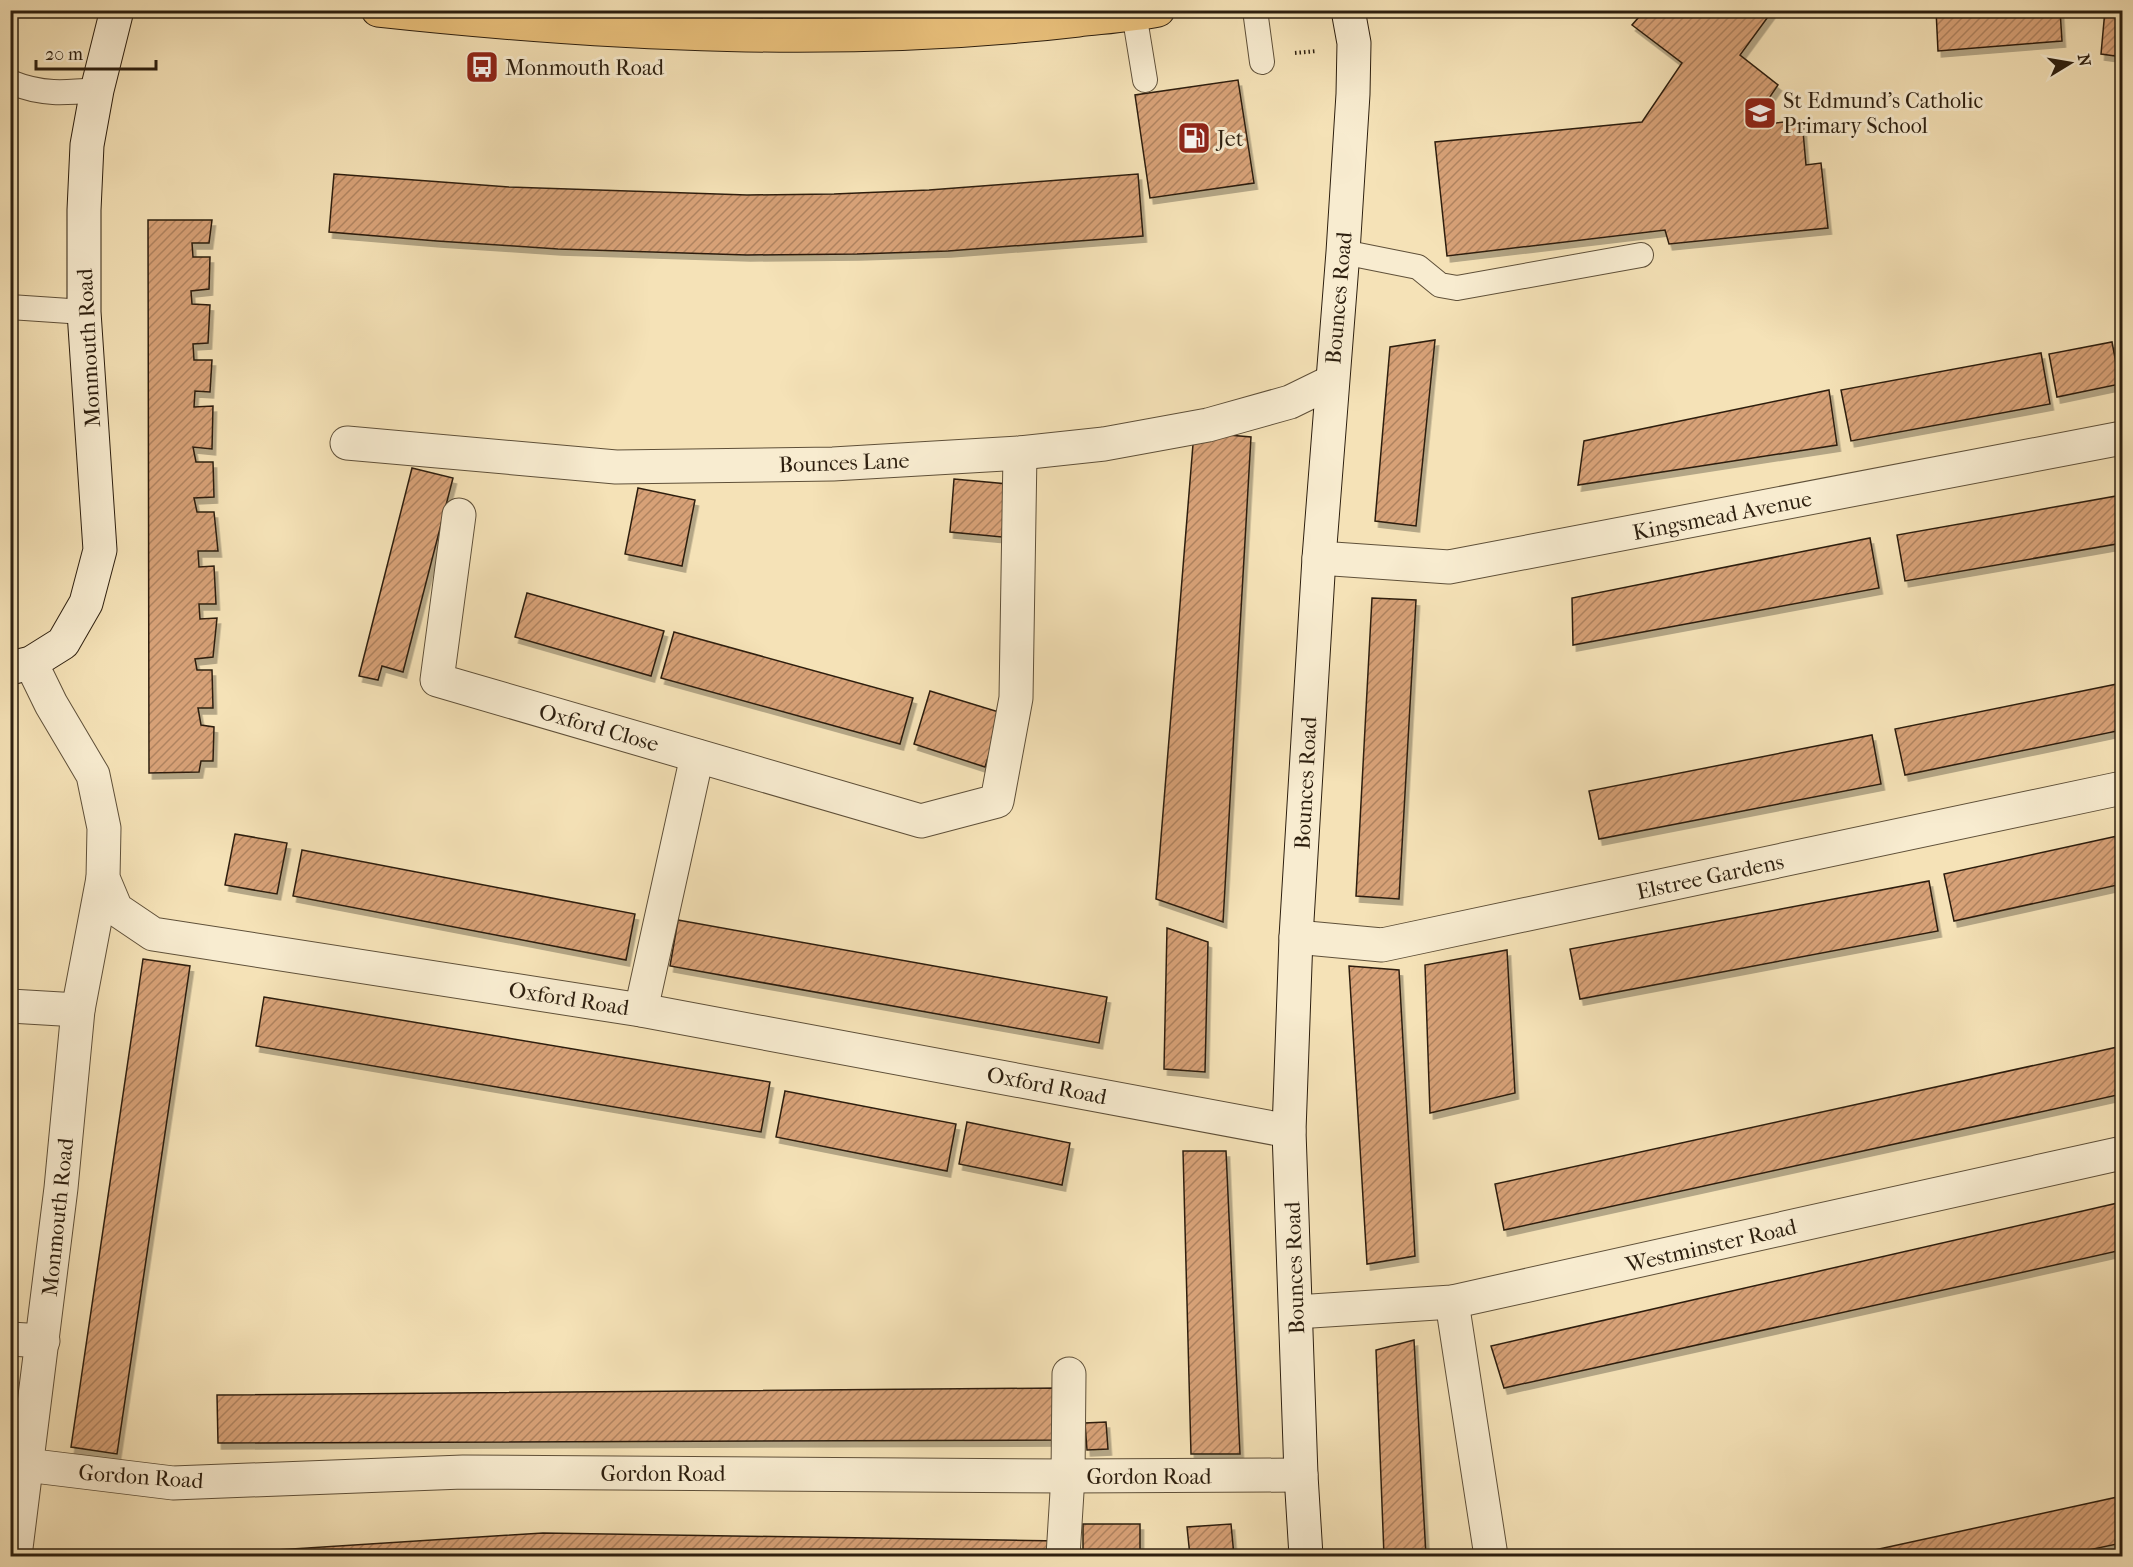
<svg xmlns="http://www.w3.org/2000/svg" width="2133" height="1567" viewBox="0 0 2133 1567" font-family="'IM FELL French Canon',serif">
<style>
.building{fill:url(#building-hatch);stroke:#2d1f0f;stroke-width:1.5;filter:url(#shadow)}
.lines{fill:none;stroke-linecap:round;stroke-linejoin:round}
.lane-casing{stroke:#5f5039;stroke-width:26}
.street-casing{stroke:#5f5039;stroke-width:35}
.secondary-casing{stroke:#2d1f0f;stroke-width:35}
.primary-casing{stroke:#2d1f0f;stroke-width:35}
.path{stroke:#2d1f0f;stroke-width:4;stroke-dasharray:1.5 3;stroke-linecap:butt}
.lane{stroke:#f8ecd0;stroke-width:24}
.street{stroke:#f8ecd0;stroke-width:33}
.secondary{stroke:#f8ecd0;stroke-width:33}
.primary{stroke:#eac17c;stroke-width:33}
.labels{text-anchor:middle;stroke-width:6;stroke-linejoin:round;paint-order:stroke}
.poi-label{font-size:22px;fill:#2d1f0f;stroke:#f8ecd0;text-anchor:start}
.street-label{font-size:22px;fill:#2d1f0f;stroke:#f8ecd0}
</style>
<defs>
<pattern id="building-hatch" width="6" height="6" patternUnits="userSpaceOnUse" patternTransform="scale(1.5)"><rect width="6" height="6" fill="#d7a177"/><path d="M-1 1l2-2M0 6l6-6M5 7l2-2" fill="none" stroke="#af8360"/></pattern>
<filter id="shadow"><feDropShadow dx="3.5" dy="6" stdDeviation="0" flood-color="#0004"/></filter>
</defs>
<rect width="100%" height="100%" fill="#f5e2b7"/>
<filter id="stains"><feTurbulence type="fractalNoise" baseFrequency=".00333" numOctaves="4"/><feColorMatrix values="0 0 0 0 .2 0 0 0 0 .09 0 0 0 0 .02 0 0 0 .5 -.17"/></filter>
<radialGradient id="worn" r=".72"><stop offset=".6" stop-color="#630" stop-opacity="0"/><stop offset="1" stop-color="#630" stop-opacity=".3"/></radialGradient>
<g class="building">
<polygon points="1645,10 1702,10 1705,13 1707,10 1773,10 1740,55 1778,85 1750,126 1802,120 1806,165 1821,163 1828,228 1669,244 1665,230 1447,256 1435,142 1642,122 1682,63 1632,25"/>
<polygon points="1936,10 2060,10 2062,41 1938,51"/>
<polygon points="2105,10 2122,10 2122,57 2101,54"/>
<polygon points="1238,80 1254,183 1150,198 1135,95"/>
<polygon points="334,174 509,187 747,195 834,194 929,190 1138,174 1143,236 948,251 857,254 747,255 558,249 437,241 329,232"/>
<polygon points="148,220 212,220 209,243 192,243 193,257 210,257 209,289 191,291 192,304 210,305 208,343 193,344 194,360 212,360 210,392 195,391 194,407 213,406 212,449 193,447 196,462 213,462 214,497 194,498 197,512 214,512 218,551 198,551 199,567 214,566 216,604 199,604 200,619 217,618 213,657 195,659 197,670 212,670 213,708 198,708 201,725 214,727 213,761 201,761 199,772 149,773"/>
<polygon points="1435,340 1416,526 1375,521 1390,347"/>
<polygon points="2112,342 2120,384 2057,397 2049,354"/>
<polygon points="2041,353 2050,404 1851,441 1841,390"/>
<polygon points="1829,390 1837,445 1578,485 1584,441"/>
<polygon points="1194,432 1251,437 1223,922 1156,899"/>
<polygon points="412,468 453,478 403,672 382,666 378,680 359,676"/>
<polygon points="954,479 1008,484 1002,537 950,532"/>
<polygon points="638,488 695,500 682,566 625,554"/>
<polygon points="2122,495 2122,543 1905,581 1897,535"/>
<polygon points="1870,538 1879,588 1573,645 1572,598"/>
<polygon points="527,593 664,631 651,676 515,637"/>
<polygon points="1372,598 1416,600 1399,899 1356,896"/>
<polygon points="674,632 913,698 900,744 661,678"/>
<polygon points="2122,683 2122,730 1905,775 1895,729"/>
<polygon points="930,691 1002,713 985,767 914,744"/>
<polygon points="1872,735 1881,784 1599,839 1589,791"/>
<polygon points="235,834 287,843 277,894 225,885"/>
<polygon points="2122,835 2122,884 1954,921 1944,874"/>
<polygon points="302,850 635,914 626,960 293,896"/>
<polygon points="1929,881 1938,931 1580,999 1570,949"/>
<polygon points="678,920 1107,997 1099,1043 670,966"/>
<polygon points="1167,928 1208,942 1205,1072 1164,1069"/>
<polygon points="1507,950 1515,1093 1430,1113 1425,965"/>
<polygon points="143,959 190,966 117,1454 71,1447"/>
<polygon points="1349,966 1399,970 1415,1256 1367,1264"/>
<polygon points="264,997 770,1082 761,1132 256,1046"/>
<polygon points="2122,1046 2122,1094 1504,1230 1495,1184"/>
<polygon points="785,1091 956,1124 947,1171 776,1137"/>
<polygon points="967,1122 1070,1143 1062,1185 959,1164"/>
<polygon points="1183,1151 1226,1151 1240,1454 1191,1454"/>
<polygon points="2122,1202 2122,1250 1504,1388 1491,1346"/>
<polygon points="1414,1340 1426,1556 1384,1556 1376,1350"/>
<polygon points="1057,1388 1058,1440 218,1443 217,1395"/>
<polygon points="1106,1422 1108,1449 1087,1450 1085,1423"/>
<polygon points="2122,1496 2122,1543 2060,1556 1847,1556"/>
<rect x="1083" y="1524" width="57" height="32"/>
<polygon points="1231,1524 1234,1556 1190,1556 1187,1527"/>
<polygon points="543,1533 1061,1541 1060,1556 243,1556 244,1552"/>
<polygon points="182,1553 233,1554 233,1556 182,1556"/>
</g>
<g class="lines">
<g class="lane-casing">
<g id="lane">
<polyline points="1255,10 1262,62"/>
<polyline points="1134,13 1145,80"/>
<path d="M10 82C42 95 64 93 97 90"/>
<polyline points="1343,252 1418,267 1440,285 1457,288 1641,255"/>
<polyline points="10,307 84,312"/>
</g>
</g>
<g class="street-casing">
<g id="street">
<polyline points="347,443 616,467 833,464 1020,453 1104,444 1208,425 1290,402 1331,382"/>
<polyline points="459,515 437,680 921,821 997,801 1016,698 1020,453"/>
<polyline points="1319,558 1449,567 2122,438"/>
<polyline points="31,663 51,704 93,775 104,828 103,878 116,909 153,934 641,1010 1289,1131"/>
<polyline points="1296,937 1382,945 2122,788"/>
<polyline points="10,1006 78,1010"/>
<polyline points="641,1010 697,756"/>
<polyline points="1452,1302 1491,1556"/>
<polyline points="1296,1312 1452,1302 2122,1153"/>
<polyline points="10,1339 43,1341"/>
<polyline points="26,1465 173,1483 463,1472 1068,1476 1301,1475"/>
<polyline points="15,1556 61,1188 78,1010 103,878"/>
<polyline points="1063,1556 1068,1476 1069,1374"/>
</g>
</g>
<g class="secondary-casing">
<g id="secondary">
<polyline points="10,668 31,663 63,643 86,603 100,550 84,312 84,210 87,145 97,90 117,10"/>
<polyline points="1306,1556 1301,1475 1289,1131 1296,937 1319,558 1343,252 1353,94 1354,43 1348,10"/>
</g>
</g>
<g class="primary-casing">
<path id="primary" d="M378 10C610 35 845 47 1078 20 1104 17 1132 15 1158 10"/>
</g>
<polyline class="path" points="1295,53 1317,51"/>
<use href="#lane" class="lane"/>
<use href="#street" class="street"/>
<use href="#secondary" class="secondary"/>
<use href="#primary" class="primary"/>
</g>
<defs>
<g id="bus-square" transform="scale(1.725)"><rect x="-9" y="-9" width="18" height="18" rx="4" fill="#8f2418" stroke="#f8ecd0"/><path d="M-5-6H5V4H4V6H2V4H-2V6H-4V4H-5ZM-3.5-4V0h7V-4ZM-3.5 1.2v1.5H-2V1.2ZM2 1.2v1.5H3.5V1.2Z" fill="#fff"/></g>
<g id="school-square" transform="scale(1.725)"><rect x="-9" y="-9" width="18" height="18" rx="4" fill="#8f2418" stroke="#f8ecd0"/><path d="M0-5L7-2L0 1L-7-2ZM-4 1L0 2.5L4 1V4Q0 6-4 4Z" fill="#fff"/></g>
<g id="fuel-square" transform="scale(1.725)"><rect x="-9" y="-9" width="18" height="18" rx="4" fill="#8f2418" stroke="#f8ecd0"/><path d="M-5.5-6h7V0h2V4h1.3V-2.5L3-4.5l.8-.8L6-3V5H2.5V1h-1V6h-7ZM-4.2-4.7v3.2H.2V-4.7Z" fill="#fff"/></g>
</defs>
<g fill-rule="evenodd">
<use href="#bus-square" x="482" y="67"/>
<use href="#school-square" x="1760" y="113"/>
<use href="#fuel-square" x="1194" y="138"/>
</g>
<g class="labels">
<g class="poi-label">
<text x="505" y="75">Monmouth Road</text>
<text x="1783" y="108">St Edmund's Catholic<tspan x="1783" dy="25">Primary School</tspan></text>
<text x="1217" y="146">Jet</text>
</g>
<g class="street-label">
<text transform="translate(1338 298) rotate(-85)" y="8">Bounces Road</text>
<text transform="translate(88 348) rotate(-93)" y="8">Monmouth Road</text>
<text transform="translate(844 462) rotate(-2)" y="8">Bounces Lane</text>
<text transform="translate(1722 515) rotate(-11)" y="8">Kingsmead Avenue</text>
<text transform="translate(599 727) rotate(16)" y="8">Oxford Close</text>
<text transform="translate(1305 783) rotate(-87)" y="8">Bounces Road</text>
<text transform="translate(1710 876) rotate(-12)" y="8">Elstree Gardens</text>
<text transform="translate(569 998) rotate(9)" y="8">Oxford Road</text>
<text transform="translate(1047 1085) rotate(11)" y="8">Oxford Road</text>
<text transform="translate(57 1217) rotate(-84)" y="8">Monmouth Road</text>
<text transform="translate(1711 1245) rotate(-13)" y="8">Westminster Road</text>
<text transform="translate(1294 1268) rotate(-92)" y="8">Bounces Road</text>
<text x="663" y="1481">Gordon Road</text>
<text transform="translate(141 1476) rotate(4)" y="8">Gordon Road</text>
<text x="1149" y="1484">Gordon Road</text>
</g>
</g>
<rect width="2133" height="1567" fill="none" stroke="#f5e2b7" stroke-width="36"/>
<rect x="12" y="12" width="2109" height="1543" fill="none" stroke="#2d1f0f" stroke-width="3"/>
<rect x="18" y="18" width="2097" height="1531" fill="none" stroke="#2d1f0f" stroke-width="1.5"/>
<g transform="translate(2070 63) rotate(79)" stroke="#f8ecd0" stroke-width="4.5" paint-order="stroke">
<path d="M0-4.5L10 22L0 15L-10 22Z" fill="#2d1f0f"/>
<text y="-9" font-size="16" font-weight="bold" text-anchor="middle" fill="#2d1f0f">N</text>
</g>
<path d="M36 60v9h120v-9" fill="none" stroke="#2d1f0f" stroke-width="3"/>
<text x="45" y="60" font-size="18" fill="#2d1f0f" stroke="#f8ecd0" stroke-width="4.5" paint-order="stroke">20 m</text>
<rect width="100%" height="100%" filter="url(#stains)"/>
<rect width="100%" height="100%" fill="url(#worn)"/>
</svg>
